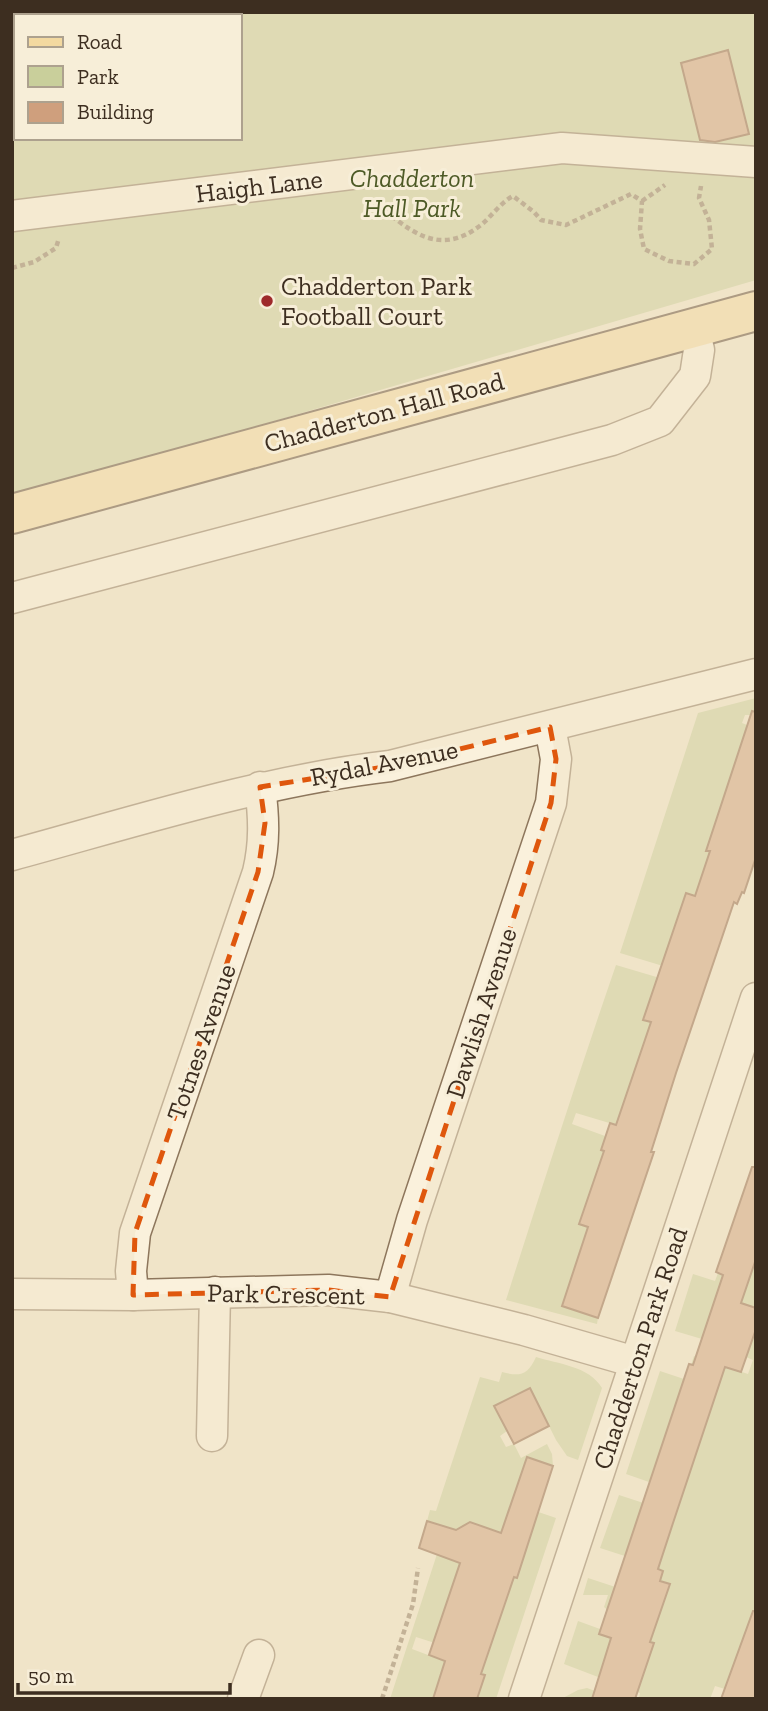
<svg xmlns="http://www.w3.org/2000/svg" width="768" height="1711" viewBox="0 0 768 1711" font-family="'Zilla Slab',serif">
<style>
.green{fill:#c9cf9b;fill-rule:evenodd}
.building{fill:#cf9f7d;stroke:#8d5f41;stroke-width:2}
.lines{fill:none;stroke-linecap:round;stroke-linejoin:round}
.minor-casing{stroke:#8d765c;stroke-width:33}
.major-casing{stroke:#5b4430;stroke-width:42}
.path{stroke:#8d765c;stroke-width:4.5;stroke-dasharray:5 3.5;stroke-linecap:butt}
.minor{stroke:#faf1dc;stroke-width:30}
.major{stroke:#f3d9a0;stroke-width:38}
.marked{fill:none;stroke:#df570d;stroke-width:5;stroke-dasharray:14 9;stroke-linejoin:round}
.poi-dot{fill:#9e2a2b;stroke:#f7eed8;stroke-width:2.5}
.labels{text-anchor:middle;stroke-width:6;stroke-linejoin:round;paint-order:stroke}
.park-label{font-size:26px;font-style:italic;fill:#4d5a26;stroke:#f7eed8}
.street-label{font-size:26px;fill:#3d2e20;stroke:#f7eed8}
.poi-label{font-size:26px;fill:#3d2e20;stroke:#f7eed8;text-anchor:start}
</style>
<rect width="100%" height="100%" fill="#f0e4c8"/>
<g class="green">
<path d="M12 12H756V280L12 498ZM16 16H240V138H16Z"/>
<polygon points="756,698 756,715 745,715 742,723 747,725 744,735 746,737 725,792 756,802 707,851 710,851 697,890 706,899 686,893 663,966 620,953 698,713"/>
<path d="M616 965 670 981 657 1024 677 1063 641 1051 616 1125 576 1113 572 1124 605 1136 601 1149 604 1151 631 1219 630 1225 584 1210 579 1224 589 1227 562 1305 598 1318 597 1324 506 1300C542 1187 577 1078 616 965Z"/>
<polygon points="756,1259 756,1308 702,1339 675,1331 693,1274 715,1281 718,1273 748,1283"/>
<polygon points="756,1329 756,1612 752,1611 748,1624 756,1627 741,1644 725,1689 715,1686 710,1699 639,1699 640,1693 564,1664 578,1621 600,1629 599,1634 611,1638 600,1671 631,1681 650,1654 654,1643 645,1641 604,1607 608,1595 583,1595 588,1578 664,1603 670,1584 660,1581 663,1571 658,1569 673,1523 666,1521 631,1558 600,1548 619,1495 674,1513 679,1506 697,1450 664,1438 649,1482 626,1474 660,1371 684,1379 703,1432 722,1375 691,1365 694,1356 748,1374 753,1360 746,1357"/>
<path d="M536 1357C558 1364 589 1366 602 1388L578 1460 567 1456 556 1440 530 1388 494 1406 507 1431 500 1436 506 1447 514 1444 521 1458 547 1444 552 1454 553 1466 512 1503 556 1518 496 1699H390L437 1554 488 1535 490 1529 470 1522 462 1527 460 1532 427 1521 430 1510 436 1511 480 1377 499 1382 502 1372C520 1377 528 1375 536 1357ZM460 1562 506 1602 494 1636 478 1655 434 1640ZM416 1637 441 1645 436 1658 412 1649Z"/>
<polygon points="587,1688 595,1691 592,1699 561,1699 578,1690"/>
</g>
<g class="building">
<polygon points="728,50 749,134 715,142 700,140 681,63"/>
<polygon points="752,711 756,712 756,857 744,893 742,892 737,904 734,902 676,1073 651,1152 654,1152 598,1318 562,1306 588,1227 579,1224 604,1151 601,1150 610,1123 616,1125 651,1022 643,1020 686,893 695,896 710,851 706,851"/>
<polygon points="752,1167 756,1167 756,1259 741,1303 756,1308 756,1329 741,1372 725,1367 673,1523 658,1569 663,1571 660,1581 670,1584 650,1642 654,1643 635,1699 592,1699 611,1638 599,1634 689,1364 693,1365 723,1275 716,1272"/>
<polygon points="530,1388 549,1426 514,1444 494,1406"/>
<polygon points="527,1457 553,1466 517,1578 514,1577 481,1674 485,1675 477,1699 433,1699 445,1661 429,1655 460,1563 419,1548 427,1521 456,1530 470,1522 501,1533"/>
<polygon points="753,1611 756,1611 756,1699 721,1699"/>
</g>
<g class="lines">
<g class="minor-casing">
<g id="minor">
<polyline points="12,216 562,148 756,162"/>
<polyline points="12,598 612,440 660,421 695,376 699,350 694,328"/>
<path d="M12 855C137 821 261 781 390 766L756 674"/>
<polyline points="12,1294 133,1295 328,1290 390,1297 524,1330 635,1362"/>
<path d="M133 1295 131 1271 135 1233 258 872C265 843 264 817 260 787"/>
<polyline points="390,1297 412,1220 551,803 556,759 550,727"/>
<polyline points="212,1436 215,1292"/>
<polyline points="243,1699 259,1655"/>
<polyline points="524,1699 756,998"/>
</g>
</g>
<g class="major-casing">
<polyline id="major" points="12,514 756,311"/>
</g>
<g class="path">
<path d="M372 200C408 229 437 259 481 225 492 216 500 203 513 196L534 212 541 220 566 225 631 194 642 201 640 229 644 249 669 261 694 264 712 249 709 220 699 198 701 186"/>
<polyline points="642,201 665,185"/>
<polyline points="12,268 34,262 56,248 59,238"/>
<polyline points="382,1699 413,1604 418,1568"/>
</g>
<use href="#minor" class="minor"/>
<use href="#major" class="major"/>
</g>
<path d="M0 0H768V1711H0ZM550 727 556 759 551 803 390 1297 328 1290 133 1295 135 1233 258 872 265 823 260 787 390 766Z" fill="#f0e4c8" fill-opacity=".55" fill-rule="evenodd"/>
<path class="marked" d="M550 727 556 759 551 803 390 1297 328 1290 133 1295 135 1233 258 872 265 823 260 787 390 766Z"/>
<circle class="poi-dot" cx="267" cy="301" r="7"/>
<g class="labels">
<g class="park-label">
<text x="412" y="187">Chadderton<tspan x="412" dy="30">Hall Park</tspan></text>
</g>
<g class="street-label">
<text transform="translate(259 186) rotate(-7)" y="9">Haigh Lane</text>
<text transform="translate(384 412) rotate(-15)" y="9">Chadderton Hall Road</text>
<text transform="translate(384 763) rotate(-11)" y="9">Rydal Avenue</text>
<text transform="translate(481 1013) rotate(-72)" y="9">Dawlish Avenue</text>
<text transform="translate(201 1042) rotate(-71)" y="9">Totnes Avenue</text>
<text transform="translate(286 1294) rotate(1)" y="9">Park Crescent</text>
<text transform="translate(640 1348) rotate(-72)" y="9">Chadderton Park Road</text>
</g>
<g class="poi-label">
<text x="281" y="295">Chadderton Park<tspan x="281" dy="30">Football Court</tspan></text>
</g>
</g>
<rect width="768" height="1711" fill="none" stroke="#3d2e20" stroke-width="28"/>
<rect x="14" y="14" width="228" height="126" fill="#f7eed8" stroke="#ada18e" stroke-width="2"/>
<rect x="28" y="37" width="35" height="10" fill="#f3d9a0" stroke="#ada18e" stroke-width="2"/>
<text x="77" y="49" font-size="21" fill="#3d2e20">Road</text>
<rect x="28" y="66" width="35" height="21" fill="#c9cf9b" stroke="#ada18e" stroke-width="2"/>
<text x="77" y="84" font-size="21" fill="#3d2e20">Park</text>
<rect x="28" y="102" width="35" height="21" fill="#cf9f7d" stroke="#ada18e" stroke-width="2"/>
<text x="77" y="119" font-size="21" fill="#3d2e20">Building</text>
<path d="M18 1683v10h212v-10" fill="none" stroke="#3d2e20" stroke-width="3.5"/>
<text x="28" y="1683" font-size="21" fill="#3d2e20" stroke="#f7eed8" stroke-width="5" paint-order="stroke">50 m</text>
</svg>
